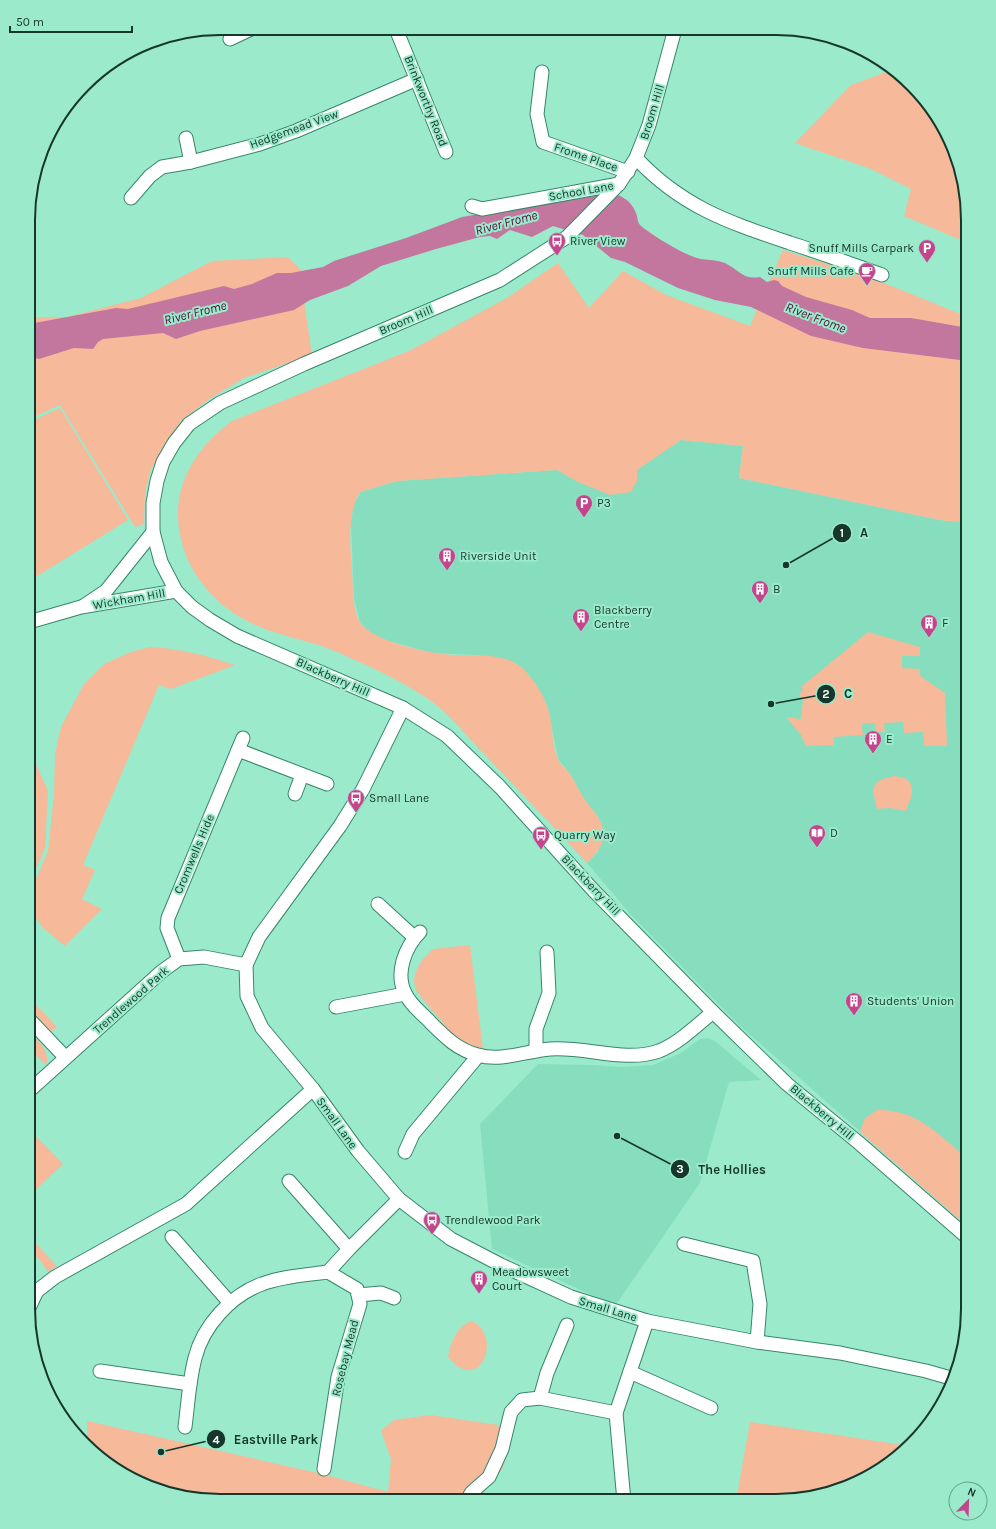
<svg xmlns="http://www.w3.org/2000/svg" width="996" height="1529" viewBox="0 0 996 1529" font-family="Karla,sans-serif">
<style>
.built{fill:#86debe}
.green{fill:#f6b999}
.water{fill:#c3779e}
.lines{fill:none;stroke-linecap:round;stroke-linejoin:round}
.street-casing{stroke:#36866c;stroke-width:15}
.street{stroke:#fff;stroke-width:13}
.labels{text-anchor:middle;stroke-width:4;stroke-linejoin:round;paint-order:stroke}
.street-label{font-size:12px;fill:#16372b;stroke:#9beacc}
.poi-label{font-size:12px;fill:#16372b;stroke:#9beacc;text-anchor:start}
.water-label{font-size:13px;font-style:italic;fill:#530d38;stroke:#9beacc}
.rim{fill:none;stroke:#16372b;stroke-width:2}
.leader{fill:none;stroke:#16372b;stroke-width:1.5}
.callout-dot{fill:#16372b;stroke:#9beacc;stroke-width:1.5}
.mark-label{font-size:12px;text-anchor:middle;font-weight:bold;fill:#fff}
.callout-label{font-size:13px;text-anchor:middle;font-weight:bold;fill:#16372b;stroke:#9beacc;stroke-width:4;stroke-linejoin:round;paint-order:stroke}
</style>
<rect width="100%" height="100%" fill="#9beacc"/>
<g class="built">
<polygon points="681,440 743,446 739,478 940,520 968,523 968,1226 739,1025 631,915 587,863 598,852 599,818 585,801 571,775 558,759 548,708 529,675 517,664 477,655 432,653 382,639 369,632 360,622 354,599 351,522 354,503 361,492 397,481 557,470 578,482 637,481 636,470"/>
<polygon points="708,1038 715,1041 761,1080 729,1082 700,1183 615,1306 492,1249 480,1124 538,1064 592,1065 622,1067 653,1065 681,1053 700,1039"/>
</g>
<g class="green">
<polygon points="894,69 928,103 953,146 968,220 968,243 904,216 911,189 871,169 795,143 851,85"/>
<path d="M783 250 874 279 968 317V523L940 520 739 478 743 446 681 440 637 470V481L631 492 610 495 578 482 557 470 397 481 360 492C347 514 350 544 352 569 353 584 352 609 360 622 372 642 432 654 455 655 475 656 499 653 517 664 530 673 543 693 548 708 553 724 551 743 558 759 560 765 567 770 571 775 576 784 580 793 586 801 592 810 601 818 603 829 607 843 596 853 587 863 554 827 520 792 487 757 470 740 454 719 435 704 409 684 367 665 337 652 312 641 284 637 260 627 213 608 178 565 178 514 178 475 202 443 232 421L409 351 507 298 558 263 589 308 623 271 666 295 750 326Z"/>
<polygon points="288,257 306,275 304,301 312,355 244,378 208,400 181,421 151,469 145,493 144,524 135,527 60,405 29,419 29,313 31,317 67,317 141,298 212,261"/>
<polygon points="60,408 128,520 29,581 29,422"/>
<polygon points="868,632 920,647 920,656 902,656 902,668 920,669 920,676 945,693 947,746 924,746 923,732 904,733 903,722 884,723 885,732 876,732 875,723 862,724 863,735 834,737 834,745 806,746 801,735 786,717 801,719 803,700 799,694 803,690 801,687"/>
<path d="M150 647C179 648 207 656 235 665L171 689 159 685 83 865 95 870 82 899 102 909 65 946 43 928 29 909V895L48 851 54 795 55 754 61 727 84 684 104 664 131 652Z"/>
<polygon points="29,756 35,762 48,791 45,848 29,885"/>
<path d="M895 776 907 779C917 789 910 800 906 811L890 808 877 809C872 787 869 781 895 776Z"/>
<polygon points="470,945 483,1049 463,1042 453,1035 424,1001 416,990 414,981 415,973 422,960 433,949"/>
<polygon points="33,1002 57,1027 51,1032 28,1009 28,1006"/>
<path d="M28 1030C37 1040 51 1051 46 1065L28 1048Z"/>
<path d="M877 1110C917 1109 939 1135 968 1159V1227L860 1132 865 1118Z"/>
<polygon points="28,1128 63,1164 28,1197"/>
<polygon points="28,1235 57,1266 48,1272 39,1259 28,1250"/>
<path d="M471 1321C503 1332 482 1398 448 1357 450 1343 457 1326 471 1321Z"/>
<polygon points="430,1415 512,1427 503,1468 478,1500 195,1499 147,1486 103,1461 75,1433 87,1438 87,1421 322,1474 388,1492 391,1459 381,1431 394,1420"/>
<polygon points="750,1422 909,1446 893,1461 850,1486 776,1501 736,1501"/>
</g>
<path class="water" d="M603 193C618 193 630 198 636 213 638 218 637 221 640 225 650 234 687 257 701 259 709 260 717 260 725 263 739 270 743 280 760 277L767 282 774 280 778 281 782 286 806 297 852 310 870 318H911L968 328V361L863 348 811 336 751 307 715 300 678 288 625 262 611 258 583 235 553 226 532 237 510 230 497 239 490 236 480 237 436 249 381 266 348 286 310 300 294 310 200 331 176 339 163 333 103 339 98 342 93 349 74 348 39 359 29 357V324L116 308 128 309 224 286 234 289 252 284 277 273H291L323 267 334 261 406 238 462 217Z"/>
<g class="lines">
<g class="street-casing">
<g id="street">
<polyline points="396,29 446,152"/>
<polyline points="675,29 649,125 636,158 619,184 567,237 500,280 304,364 220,403 189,424 174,443 163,462 157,481 153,503 153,532 161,562 176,591 192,607 210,620 237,636 403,708 447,736 500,787 594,891 713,1012 787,1084 859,1143 968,1238"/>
<polyline points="230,39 253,28"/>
<polyline points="542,72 537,114 543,142 628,172"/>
<polyline points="186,138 191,162"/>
<path d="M636 158C682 207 728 222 790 243 821 253 851 264 882 275"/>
<polyline points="131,198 150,176 162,167 191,162 260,144 296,131 417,79"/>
<polyline points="472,206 482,209 619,184"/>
<polyline points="85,605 106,591 153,532"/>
<polyline points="29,622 81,607 176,591"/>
<polyline points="403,708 363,789 340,826 259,937 246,965 247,996 262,1028 313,1089 358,1151 399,1199 451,1239 501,1265 571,1297 647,1321 757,1342 840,1353 926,1371 954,1379"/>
<polyline points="238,750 243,738"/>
<polyline points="295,794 302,775"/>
<polyline points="378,904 414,937"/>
<path d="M420 932C405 947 395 973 405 993 410 1005 423 1014 431 1023 445 1037 458 1050 478 1055 501 1062 526 1051 550 1049 585 1046 625 1063 659 1051 679 1043 696 1026 713 1012"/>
<polyline points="179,959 167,928 168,918 238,750 327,784"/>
<polyline points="336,1007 405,994"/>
<polyline points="28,1018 65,1057"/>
<polyline points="536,1050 536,1029 549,993 547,952"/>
<polyline points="28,1092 161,972 179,959 204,957 246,965"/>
<polyline points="405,1152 413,1134 478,1056"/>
<polyline points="289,1181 349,1249"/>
<polyline points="172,1237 230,1303"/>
<polyline points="684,1244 753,1261 760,1304 757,1342"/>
<polyline points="358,1295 381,1293 394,1298"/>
<polyline points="28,1310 37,1291 55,1277 186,1204 313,1089"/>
<polyline points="100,1371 190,1384"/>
<polyline points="630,1372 711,1408"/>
<polyline points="540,1398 547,1373 567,1325"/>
<path d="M185 1427C188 1404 189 1381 195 1358 203 1326 231 1295 262 1284 283 1276 306 1275 328 1272L349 1249 399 1199"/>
<polyline points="324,1469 338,1377 360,1304 357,1289 328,1272"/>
<polyline points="467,1500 472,1492 489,1477 502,1449 511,1412 522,1400 540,1398 616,1413"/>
<polyline points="624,1501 616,1413 647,1321"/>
</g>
</g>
<use href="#street" class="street"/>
</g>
<defs>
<g id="bus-pin" transform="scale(0.9)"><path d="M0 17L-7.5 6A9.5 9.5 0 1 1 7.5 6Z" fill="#c4448e" stroke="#9beacc"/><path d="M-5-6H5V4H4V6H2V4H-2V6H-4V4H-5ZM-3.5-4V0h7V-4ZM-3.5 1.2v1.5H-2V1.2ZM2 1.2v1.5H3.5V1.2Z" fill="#fff"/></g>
<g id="parking-pin" transform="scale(0.9)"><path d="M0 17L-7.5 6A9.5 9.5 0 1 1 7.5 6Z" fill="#c4448e" stroke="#9beacc"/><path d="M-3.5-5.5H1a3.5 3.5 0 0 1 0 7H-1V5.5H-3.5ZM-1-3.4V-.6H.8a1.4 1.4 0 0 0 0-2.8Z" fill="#fff"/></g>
<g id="cafe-pin" transform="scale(0.9)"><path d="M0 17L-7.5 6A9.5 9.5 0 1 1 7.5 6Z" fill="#c4448e" stroke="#9beacc"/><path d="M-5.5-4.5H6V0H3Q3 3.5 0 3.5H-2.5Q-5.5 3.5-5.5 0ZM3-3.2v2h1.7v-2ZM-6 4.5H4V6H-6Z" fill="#fff"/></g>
<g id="building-pin" transform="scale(0.9)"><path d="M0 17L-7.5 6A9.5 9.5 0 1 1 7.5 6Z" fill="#c4448e" stroke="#9beacc"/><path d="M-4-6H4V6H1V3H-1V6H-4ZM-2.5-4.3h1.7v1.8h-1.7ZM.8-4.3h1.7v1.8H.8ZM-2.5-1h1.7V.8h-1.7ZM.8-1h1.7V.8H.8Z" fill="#fff"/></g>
<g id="library-pin" transform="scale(0.9)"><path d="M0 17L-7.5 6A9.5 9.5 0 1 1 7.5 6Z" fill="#c4448e" stroke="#9beacc"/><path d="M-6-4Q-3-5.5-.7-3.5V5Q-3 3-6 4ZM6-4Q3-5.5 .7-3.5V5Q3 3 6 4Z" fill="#fff"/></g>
</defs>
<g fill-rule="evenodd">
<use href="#bus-pin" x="557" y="241"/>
<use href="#parking-pin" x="927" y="248"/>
<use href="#cafe-pin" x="867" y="271"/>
<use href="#parking-pin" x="584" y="503"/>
<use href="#building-pin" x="447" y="556"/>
<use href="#building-pin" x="760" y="589"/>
<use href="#building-pin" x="581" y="617"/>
<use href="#building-pin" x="929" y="623"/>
<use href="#building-pin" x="873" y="739"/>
<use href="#bus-pin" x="356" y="798"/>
<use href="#library-pin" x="817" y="833"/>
<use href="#bus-pin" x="541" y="835"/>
<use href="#building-pin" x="854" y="1001"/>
<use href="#bus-pin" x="432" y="1220"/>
<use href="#building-pin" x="479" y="1279"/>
</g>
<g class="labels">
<g class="street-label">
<text transform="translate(426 101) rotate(68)" y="4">Brinkworthy Road</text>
<text transform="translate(652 112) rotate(-73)" y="4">Broom Hill</text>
<text transform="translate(294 129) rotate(-20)" y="4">Hedgemead View</text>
<text transform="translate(586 157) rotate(19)" y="4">Frome Place</text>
<text transform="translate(581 191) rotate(-10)" y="4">School Lane</text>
<text transform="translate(406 320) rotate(-23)" y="4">Broom Hill</text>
<text transform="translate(129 599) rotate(-10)" y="4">Wickham Hill</text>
<text transform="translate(333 677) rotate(24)" y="4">Blackberry Hill</text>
<text transform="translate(194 854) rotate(-67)" y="4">Cromwells Hide</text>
<text transform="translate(591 885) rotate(46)" y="4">Blackberry Hill</text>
<text transform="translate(131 1000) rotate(-41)" y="4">Trendlewood Park</text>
<text transform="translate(822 1112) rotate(40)" y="4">Blackberry Hill</text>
<text transform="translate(337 1123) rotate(54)" y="4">Small Lane</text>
<text transform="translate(608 1309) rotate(17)" y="4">Small Lane</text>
<text transform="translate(345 1358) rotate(-76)" y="4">Rosebay Mead</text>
</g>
<g class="poi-label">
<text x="570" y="245">River View</text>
<text x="914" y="252" text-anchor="end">Snuff Mills Carpark</text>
<text x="854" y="275" text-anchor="end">Snuff Mills Cafe</text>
<text x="597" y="507">P3</text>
<text x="460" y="560">Riverside Unit</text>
<text x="773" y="593">B</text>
<text x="594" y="614">Blackberry<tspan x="594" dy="14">Centre</tspan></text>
<text x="942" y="627">F</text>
<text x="886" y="743">E</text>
<text x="369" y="802">Small Lane</text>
<text x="830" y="837">D</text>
<text x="554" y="839">Quarry Way</text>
<text x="867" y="1005">Students' Union</text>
<text x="445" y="1224">Trendlewood Park</text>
<text x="492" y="1276">Meadowsweet<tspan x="492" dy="14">Court</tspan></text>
</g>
<g class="water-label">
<text transform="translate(506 222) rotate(-15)" y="5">River Frome</text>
<text transform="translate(195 312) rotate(-14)" y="5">River Frome</text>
<text transform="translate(816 317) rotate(21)" y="5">River Frome</text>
</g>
</g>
<path d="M0 0H996V1529H0ZM220 35H776A185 185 0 0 1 961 220V1309A185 185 0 0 1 776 1494H220A185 185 0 0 1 35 1309V220A185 185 0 0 1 220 35Z" fill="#9beacc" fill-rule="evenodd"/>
<path class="rim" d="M220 35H776A185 185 0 0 1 961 220V1309A185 185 0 0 1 776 1494H220A185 185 0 0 1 35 1309V220A185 185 0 0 1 220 35Z"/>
<path class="leader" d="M786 565L842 533M771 704L826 694M617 1136L680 1169M161 1452L216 1439"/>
<g class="callout-dot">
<circle cx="786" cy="565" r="4"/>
<circle cx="771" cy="704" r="4"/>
<circle cx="617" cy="1136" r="4"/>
<circle cx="161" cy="1452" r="4"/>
<circle cx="842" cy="533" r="10"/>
<circle cx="826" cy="694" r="10"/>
<circle cx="680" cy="1169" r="10"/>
<circle cx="216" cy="1439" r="10"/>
</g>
<g class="mark-label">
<text x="842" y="537">1</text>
<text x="826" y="698">2</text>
<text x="680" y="1173">3</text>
<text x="216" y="1444">4</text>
</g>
<g class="callout-label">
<text x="864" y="537">A</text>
<text x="848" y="698">C</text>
<text x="732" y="1174">The Hollies</text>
<text x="276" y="1444">Eastville Park</text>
</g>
<g transform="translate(968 1501) rotate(23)"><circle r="19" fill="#9beacc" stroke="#66a28c"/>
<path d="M0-3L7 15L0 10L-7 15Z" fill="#c4448e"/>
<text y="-6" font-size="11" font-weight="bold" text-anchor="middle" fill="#16372b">N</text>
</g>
<path d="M10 26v6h122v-6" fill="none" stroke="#16372b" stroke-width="2"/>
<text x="16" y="26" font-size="12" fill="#16372b" stroke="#9beacc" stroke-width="3" paint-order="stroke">50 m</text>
</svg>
